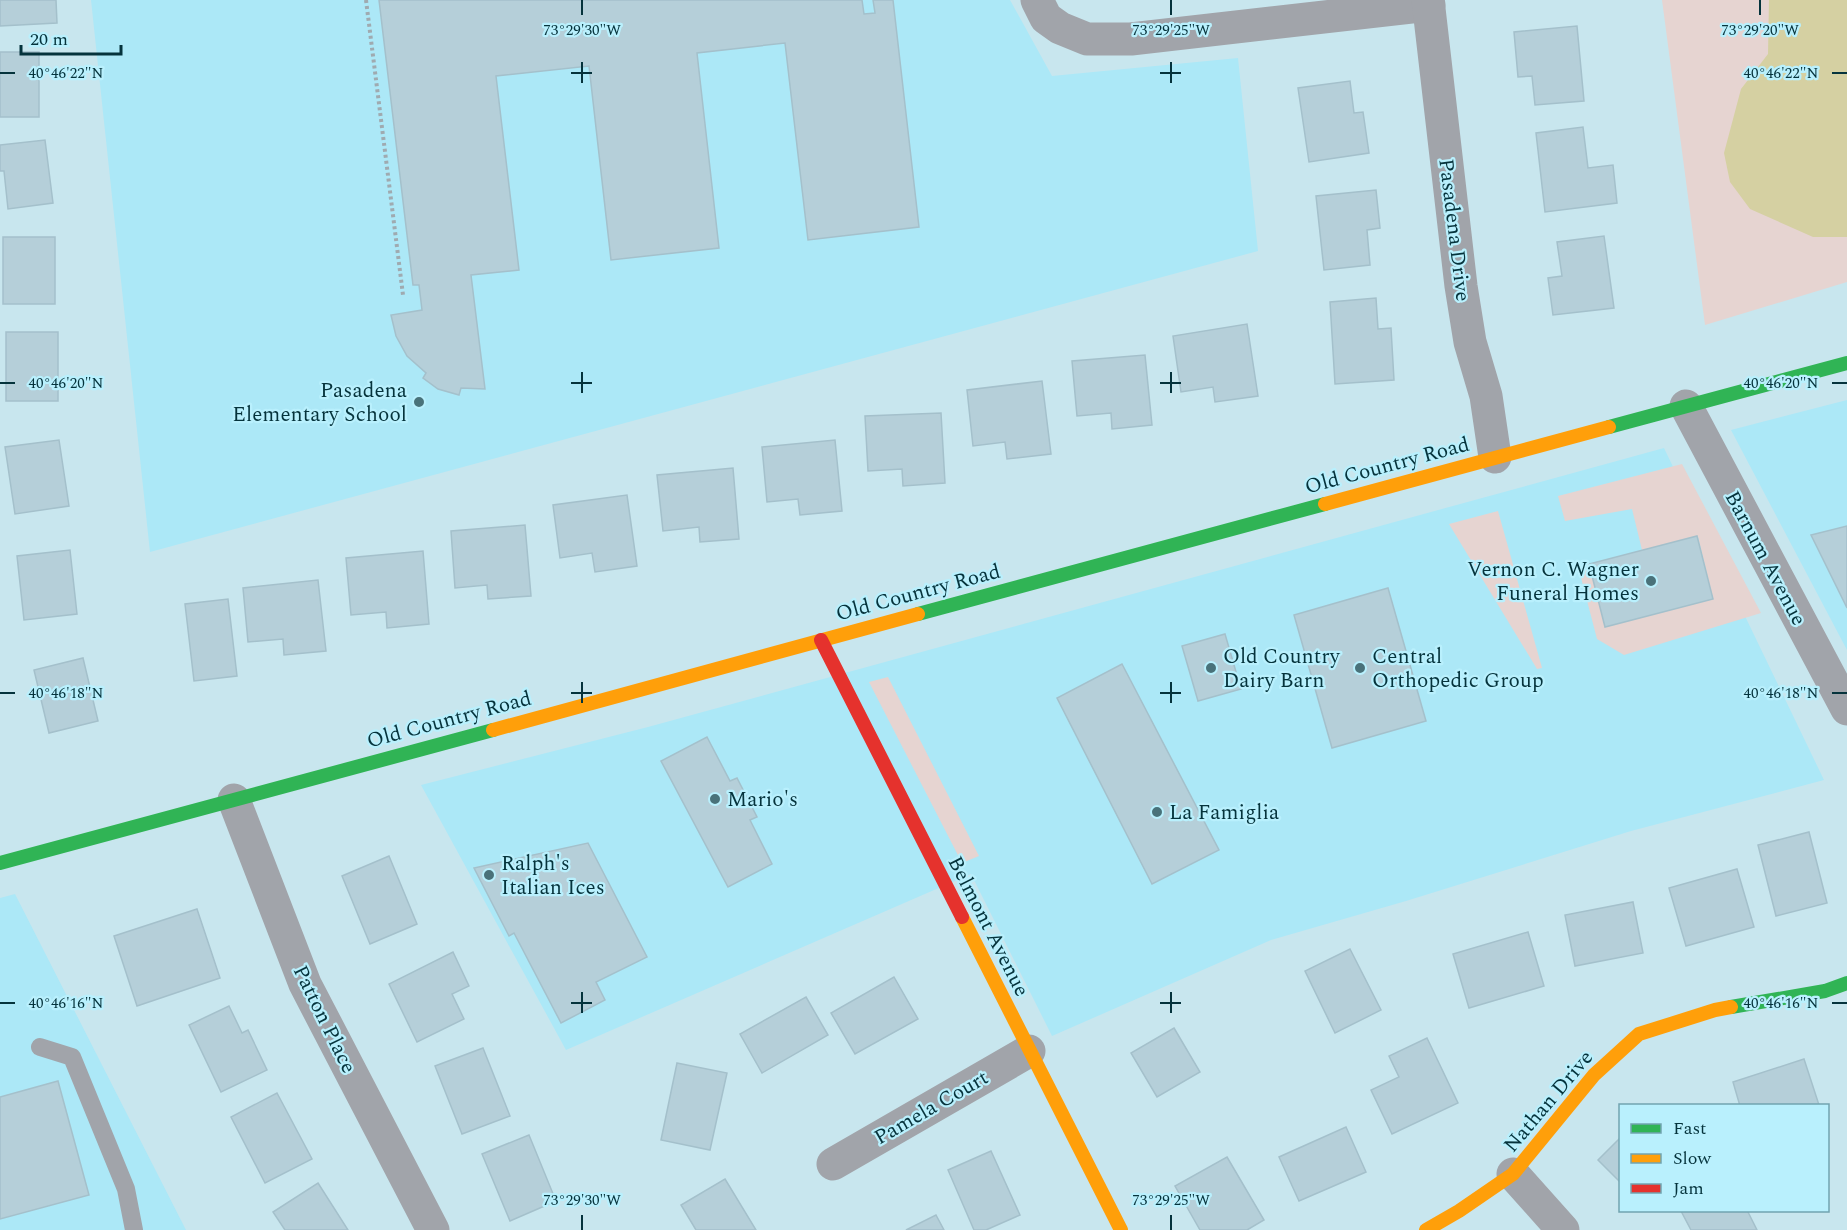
<svg xmlns="http://www.w3.org/2000/svg" width="1847" height="1230" viewBox="0 0 1847 1230" font-family="Spectral,serif">
<style>
.built{fill:#ace8f7}
.green{fill:#e6d4d1}
.water{fill:#d5d0a2}
.building{fill:#b5cfd9;stroke:#a4c0cb;stroke-width:1.5}
.lines{fill:none;stroke-linecap:round;stroke-linejoin:round}
.path{stroke:#9faab0;stroke-width:4;stroke-dasharray:3 3;stroke-linecap:butt}
.lane{stroke:#a1a4aa;stroke-width:18}
.street{stroke:#a1a4aa;stroke-width:33}
.fast{stroke:#30b455;stroke-width:14}
.slow{stroke:#ff9f0a;stroke-width:14}
.jam{stroke:#e5322d;stroke-width:14}
.ticks{fill:none;stroke:#05333c;stroke-width:2}
.poi-dot{fill:#49727a;stroke:#b9f0fd;stroke-width:2}
.labels{text-anchor:middle;stroke-width:4.5;stroke-linejoin:round;paint-order:stroke}
.street-label{font-size:21px;fill:#05333c;stroke:#b9f0fd}
.poi-label{font-size:21px;fill:#05333c;stroke:#b9f0fd;text-anchor:start}
.ticks-label{font-size:15px;text-anchor:middle;fill:#05333c;stroke:#b9f0fd;stroke-width:4.5;stroke-linejoin:round;paint-order:stroke}
</style>
<rect width="100%" height="100%" fill="#c8e6ee"/>
<g class="built">
<polygon points="91,0 1010,0 1052,76 1238,58 1258,251 150,552"/>
<polygon points="1847,400 1847,650 1731,430"/>
<polygon points="1664,448 1824,780 1631,831 1406,901 1271,940 1052,1036 971,874 566,1050 421,785 648,727"/>
<polygon points="15,894 186,1230 0,1230 0,898"/>
</g>
<g class="green">
<polygon points="1662,0 1847,0 1847,282 1705,325"/>
<polygon points="1682,464 1761,613 1624,655 1597,639 1578,566 1590,564 1606,627 1713,599 1698,537 1642,550 1632,509 1565,521 1558,496"/>
<polygon points="1498,511 1542,668 1537,669 1449,524"/>
<polygon points="888,677 979,856 962,863 869,682"/>
</g>
<polygon class="water" points="1769,0 1847,0 1847,237 1813,237 1750,209 1730,182 1724,153 1741,89 1768,54"/>
<g class="building">
<polygon points="0,0 56,0 57,23 0,26"/>
<polygon points="379,0 862,0 864,14 875,13 873,0 893,0 919,227 808,240 785,43 697,53 719,248 611,260 589,66 496,76 519,270 471,275 485,389 461,388 459,395 438,389 423,378 426,373 407,356 396,336 391,315 422,310 419,285 413,285"/>
<polygon points="1577,26 1584,101 1535,105 1532,76 1518,77 1514,32"/>
<rect x="0" y="52" width="39" height="65"/>
<polygon points="1350,81 1354,113 1363,112 1369,153 1309,162 1298,88"/>
<polygon points="1583,127 1588,168 1613,165 1617,203 1545,212 1536,133"/>
<polygon points="45,140 53,203 8,209 4,171 0,171 0,145"/>
<polygon points="1376,190 1380,228 1367,230 1370,265 1324,270 1316,196"/>
<polygon points="1604,236 1614,308 1553,315 1548,278 1562,276 1557,242"/>
<rect x="3" y="237" width="52" height="67"/>
<polygon points="1376,298 1378,329 1391,328 1394,380 1335,384 1330,302"/>
<polygon points="1247,324 1258,396 1215,402 1213,387 1181,392 1173,336"/>
<rect x="6" y="332" width="52" height="69"/>
<polygon points="1145,355 1152,425 1112,429 1111,413 1077,416 1072,361"/>
<polygon points="1042,381 1051,454 1007,459 1005,442 973,446 967,390"/>
<polygon points="941,413 945,483 903,486 902,469 868,471 865,416"/>
<polygon points="59,440 69,506 15,514 5,447"/>
<polygon points="835,440 842,511 800,515 798,499 767,502 762,447"/>
<polygon points="733,468 739,539 700,542 699,527 663,531 657,475"/>
<polygon points="627,495 637,566 595,572 592,553 560,558 553,505"/>
<polygon points="525,525 531,596 488,599 487,585 455,588 451,531"/>
<polygon points="1847,526 1847,608 1811,535"/>
<polygon points="1697,536 1713,599 1605,627 1589,564"/>
<polygon points="70,550 77,614 24,620 17,556"/>
<polygon points="423,551 429,624 387,628 386,612 351,615 346,558"/>
<polygon points="318,580 326,651 284,655 283,639 248,642 243,588"/>
<polygon points="1388,588 1426,721 1332,748 1294,615"/>
<polygon points="228,599 237,676 194,681 185,604"/>
<polygon points="1225,634 1241,689 1198,701 1182,646"/>
<polygon points="83,658 98,721 49,733 34,670"/>
<polygon points="1122,664 1219,850 1152,884 1057,698"/>
<polygon points="707,737 730,781 737,778 757,817 750,820 772,864 728,887 661,761"/>
<polygon points="1809,832 1827,903 1776,916 1758,845"/>
<polygon points="588,843 647,957 596,982 605,1000 561,1023 514,933 509,936 474,868"/>
<polygon points="389,856 417,924 370,944 342,876"/>
<polygon points="1737,869 1754,927 1686,946 1669,888"/>
<polygon points="1633,902 1643,953 1575,966 1565,915"/>
<polygon points="197,909 220,978 137,1006 114,936"/>
<polygon points="1528,932 1544,986 1469,1008 1453,954"/>
<polygon points="1350,949 1381,1010 1335,1033 1305,971"/>
<polygon points="453,952 469,986 452,994 464,1019 417,1042 389,984"/>
<polygon points="894,977 918,1019 855,1054 831,1013"/>
<polygon points="806,997 828,1035 762,1073 740,1034"/>
<polygon points="229,1006 242,1033 248,1030 267,1070 221,1092 189,1025"/>
<polygon points="1174,1028 1200,1072 1157,1097 1131,1053"/>
<polygon points="1427,1038 1458,1103 1392,1134 1371,1090 1399,1077 1389,1056"/>
<polygon points="483,1048 510,1116 462,1134 435,1066"/>
<polygon points="1804,1059 1819,1105 1740,1106 1733,1082"/>
<polygon points="677,1063 727,1073 710,1150 661,1140"/>
<polygon points="58,1081 89,1195 0,1219 0,1097"/>
<polygon points="277,1093 312,1159 265,1183 231,1117"/>
<polygon points="1346,1127 1366,1172 1299,1201 1279,1157"/>
<polygon points="529,1135 556,1201 510,1221 482,1154"/>
<polygon points="1620,1138 1620,1182 1598,1160"/>
<polygon points="991,1151 1020,1215 986,1230 974,1230 948,1170"/>
<polygon points="1227,1157 1264,1220 1247,1230 1200,1230 1175,1186"/>
<polygon points="725,1179 756,1230 696,1230 681,1205"/>
<polygon points="318,1183 348,1230 285,1230 273,1212"/>
<polygon points="1747,1210 1757,1230 1691,1230 1681,1211"/>
<polygon points="936,1215 944,1230 906,1230"/>
</g>
<g class="lines">
<polyline class="path" points="366,0 403,295"/>
<polyline class="lane" points="40,1047 72,1057 126,1189 134,1230"/>
<g class="street">
<polyline points="1037,0 1046,18 1060,28 1087,39 1131,39 1429,5"/>
<polyline points="1428,0 1461,286 1470,342 1486,396 1495,457"/>
<polyline points="1686,406 1847,709"/>
<polyline points="234,800 305,984 433,1230"/>
<polyline points="833,1164 1029,1051"/>
<polyline points="1513,1174 1563,1230"/>
</g>
<g class="fast">
<polyline points="1609,427 1847,363"/>
<polyline points="918,614 1325,504"/>
<polyline points="0,863 493,730"/>
<polyline points="1731,1007 1825,991 1847,983"/>
</g>
<g class="slow">
<polyline points="1325,504 1609,427"/>
<polyline points="493,730 918,614"/>
<polyline points="962,917 1121,1230"/>
<polyline points="1426,1230 1459,1211 1513,1174 1594,1075 1639,1034 1715,1010 1731,1007"/>
</g>
<polyline class="jam" points="821,640 962,917"/>
</g>
<path class="ticks" d="M582 0V15M1171 0V15M1760 0V15M582 62V83M1171 62V83M0 73H15M571 73H592M1160 73H1181M1832 73H1847M582 372V393M1171 372V393M0 383H15M571 383H592M1160 383H1181M1832 383H1847M582 682V703M1171 682V703M0 693H15M571 693H592M1160 693H1181M1832 693H1847M582 992V1013M1171 992V1013M0 1003H15M571 1003H592M1160 1003H1181M1832 1003H1847M582 1215V1230M1171 1215V1230"/>
<g class="poi-dot">
<circle cx="419" cy="402" r="6"/>
<circle cx="1651" cy="581" r="6"/>
<circle cx="1211" cy="668" r="6"/>
<circle cx="1360" cy="668" r="6"/>
<circle cx="715" cy="799" r="6"/>
<circle cx="1157" cy="812" r="6"/>
<circle cx="489" cy="875" r="6"/>
</g>
<g class="labels">
<g class="street-label">
<text transform="translate(1455 230) rotate(83)" y="7">Pasadena Drive</text>
<text transform="translate(1387 465) rotate(-15)" y="7">Old Country Road</text>
<text transform="translate(1766 558) rotate(62)" y="7">Barnum Avenue</text>
<text transform="translate(918 592) rotate(-15)" y="7">Old Country Road</text>
<text transform="translate(449 719) rotate(-15)" y="7">Old Country Road</text>
<text transform="translate(989 926) rotate(63)" y="7">Belmont Avenue</text>
<text transform="translate(325 1019) rotate(64)" y="7">Patton Place</text>
<text transform="translate(1548 1101) rotate(-50)" y="7">Nathan Drive</text>
<text transform="translate(931 1107) rotate(-30)" y="7">Pamela Court</text>
</g>
<g class="poi-label">
<text x="407" y="397" text-anchor="end">Pasadena<tspan x="407" dy="24">Elementary School</tspan></text>
<text x="1639" y="576" text-anchor="end">Vernon C. Wagner<tspan x="1639" dy="24">Funeral Homes</tspan></text>
<text x="1223" y="663">Old Country<tspan x="1223" dy="24">Dairy Barn</tspan></text>
<text x="1372" y="663">Central<tspan x="1372" dy="24">Orthopedic Group</tspan></text>
<text x="727" y="806">Mario's</text>
<text x="1169" y="819">La Famiglia</text>
<text x="501" y="870">Ralph's<tspan x="501" dy="24">Italian Ices</tspan></text>
</g>
</g>
<g class="ticks-label">
<text x="582" y="35">73°29'30"W</text>
<text x="1171" y="35">73°29'25"W</text>
<text x="1760" y="35">73°29'20"W</text>
<text x="66" y="78">40°46'22"N</text>
<text x="1781" y="78">40°46'22"N</text>
<text x="66" y="388">40°46'20"N</text>
<text x="1781" y="388">40°46'20"N</text>
<text x="66" y="698">40°46'18"N</text>
<text x="1781" y="698">40°46'18"N</text>
<text x="66" y="1008">40°46'16"N</text>
<text x="1781" y="1008">40°46'16"N</text>
<text x="582" y="1205">73°29'30"W</text>
<text x="1171" y="1205">73°29'25"W</text>
</g>
<rect x="1619" y="1104" width="210" height="108" fill="#b9f0fd" stroke="#71a4b0" stroke-width="1.5"/>
<rect x="1631" y="1124" width="30" height="9" fill="#30b455" stroke="#71a4b0" stroke-width="1.5"/>
<text x="1673" y="1134" font-size="18" fill="#05333c">Fast</text>
<rect x="1631" y="1154" width="30" height="9" fill="#ff9f0a" stroke="#71a4b0" stroke-width="1.5"/>
<text x="1673" y="1164" font-size="18" fill="#05333c">Slow</text>
<rect x="1631" y="1184" width="30" height="9" fill="#e5322d" stroke="#71a4b0" stroke-width="1.5"/>
<text x="1673" y="1194" font-size="18" fill="#05333c">Jam</text>
<path d="M21 45v9h100v-9" fill="none" stroke="#05333c" stroke-width="3"/>
<text x="30" y="45" font-size="18" fill="#05333c" stroke="#b9f0fd" stroke-width="4.5" paint-order="stroke">20 m</text>
</svg>
